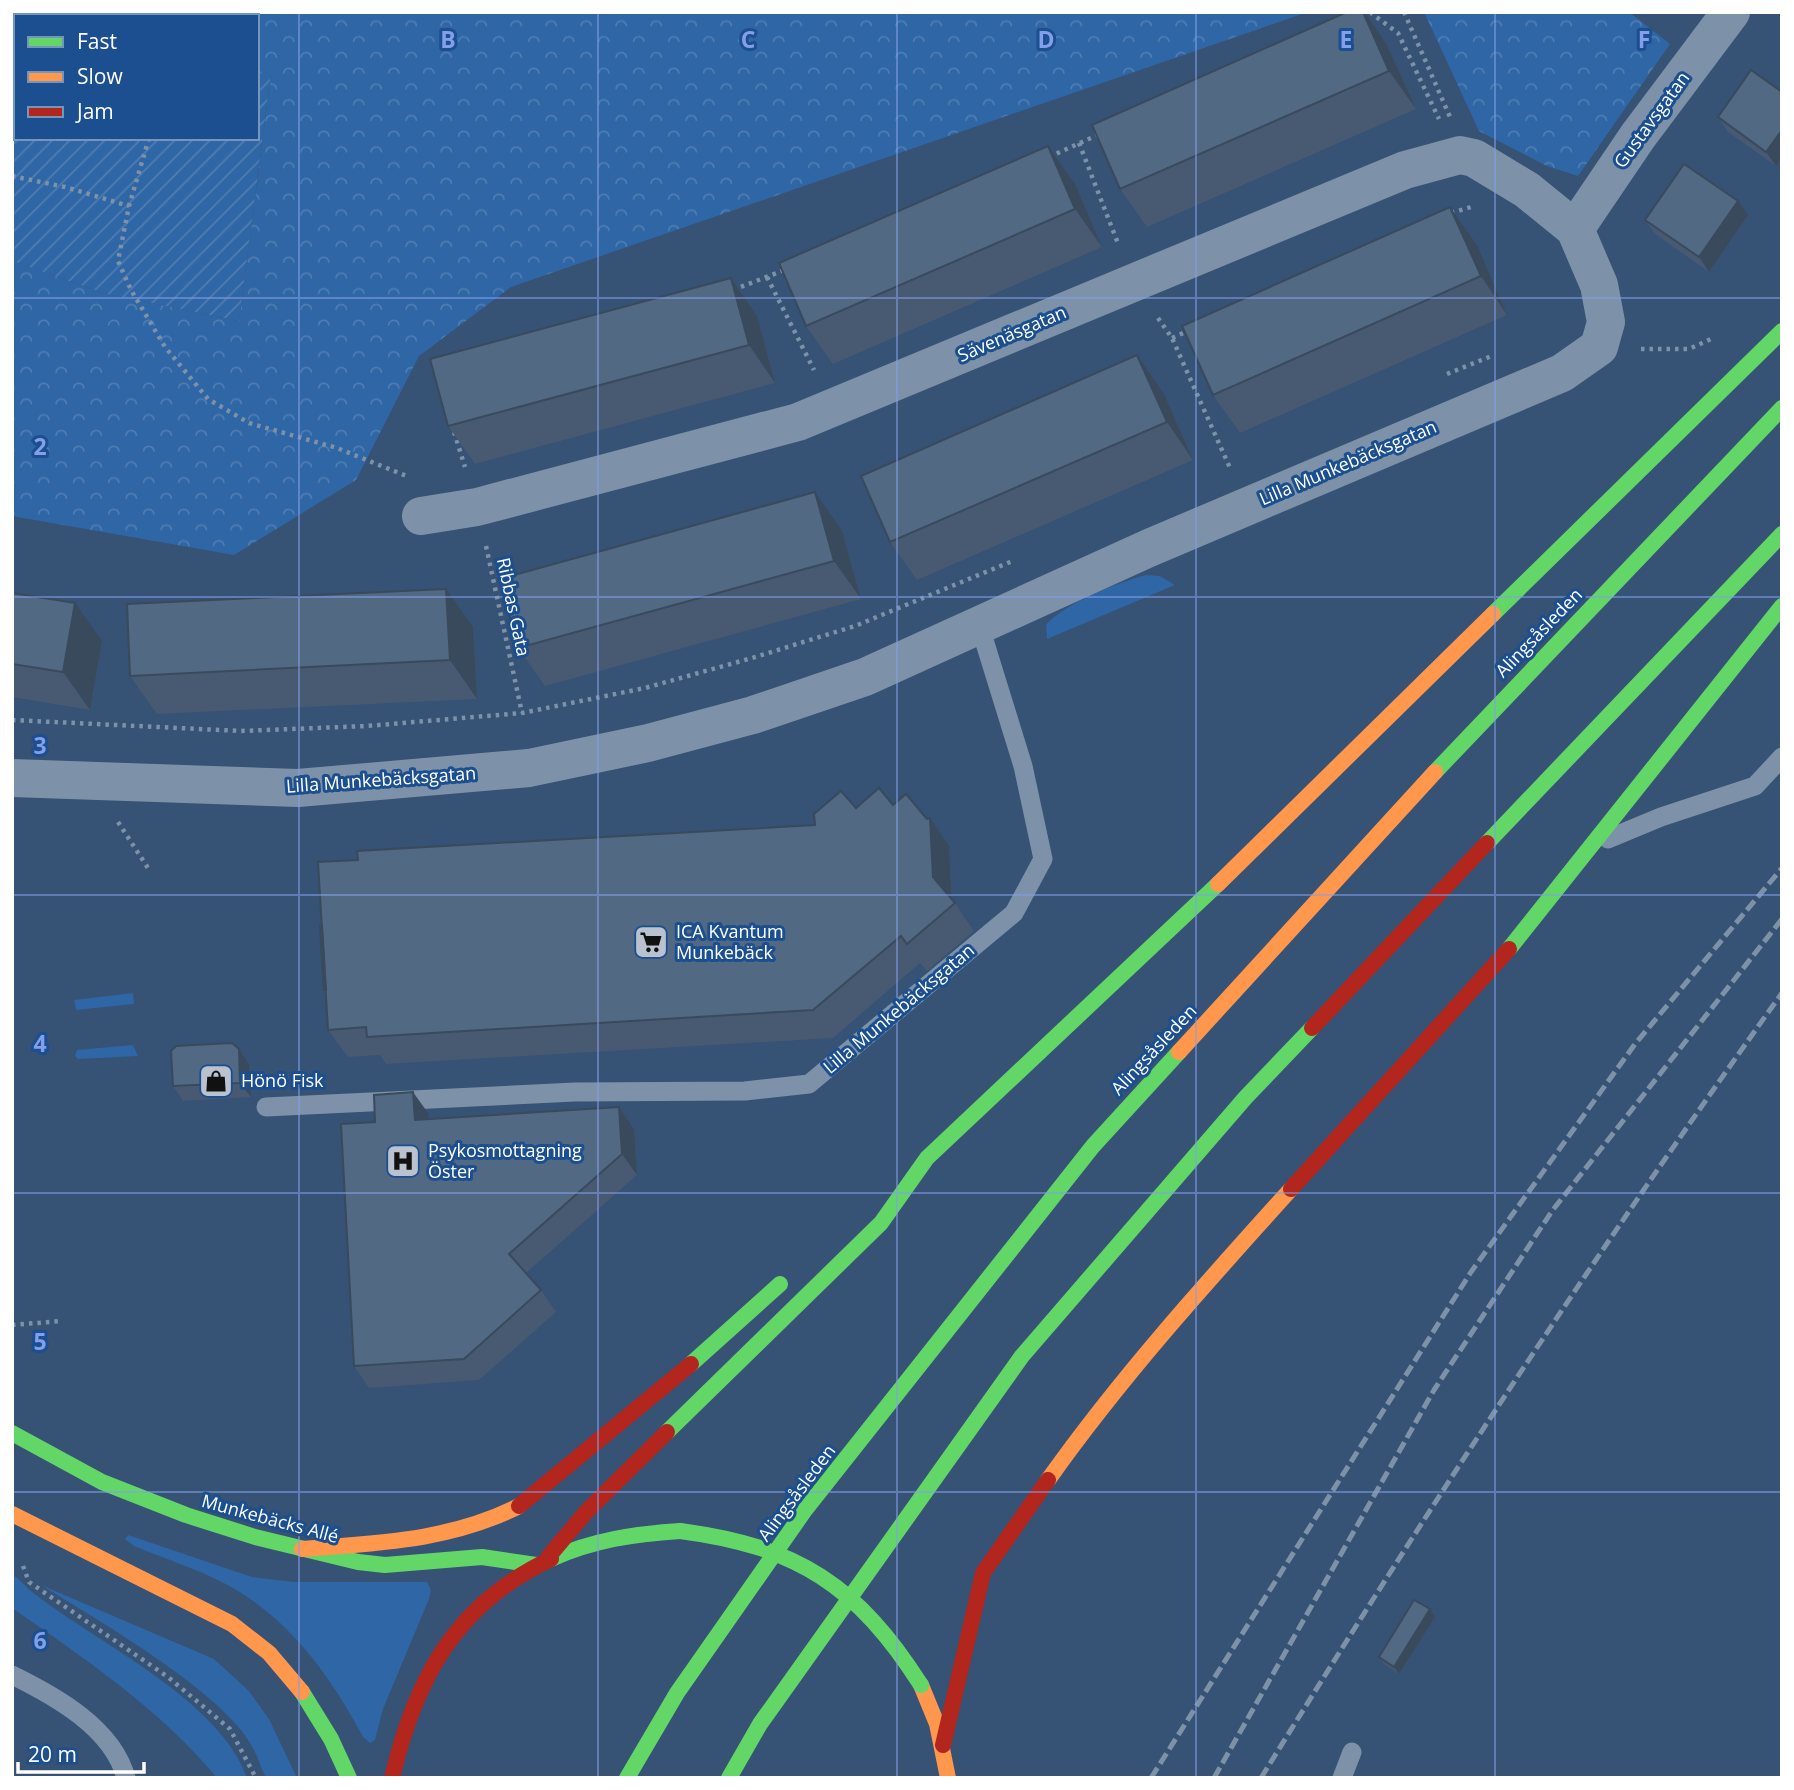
<svg xmlns="http://www.w3.org/2000/svg" width="1794" height="1790" viewBox="0 0 1794 1790" font-family="'Open Sans',sans-serif">
<style>
.grass{fill:#2f66a5}
.forest{fill:url(#forest-crowns)}
.garden{fill:url(#garden-furrows)}
.lines{fill:none;stroke-linecap:round;stroke-linejoin:round}
.path{stroke:#7d92a8;stroke-width:4.5;stroke-dasharray:3.5 5;stroke-linecap:butt}
.lane{stroke:#7d92a8;stroke-width:19}
.street{stroke:#7d92a8;stroke-width:38}
.fast{stroke:#63d668;stroke-width:16}
.slow{stroke:#ff974d;stroke-width:16}
.jam{stroke:#b3261e;stroke-width:16}
.rail{stroke:#7e92a7;stroke-width:5;stroke-dasharray:12 5;stroke-linecap:butt}
.fast-bridge{stroke:#63d668;stroke-width:16}
.wall{fill:#475a72}
.shaded-wall{fill:#394a5c}
.building{fill:#526984;stroke:#394a5c;stroke-width:2}
.grid{fill:none;stroke:#839eea;stroke-width:2;stroke-opacity:0.55}
.labels{text-anchor:middle;stroke-width:6;stroke-linejoin:round;paint-order:stroke}
.street-label{font-size:18px;fill:#fff;stroke:#1b4f8f}
.poi-label{font-size:18px;fill:#fff;stroke:#1b4f8f;text-anchor:start}
.grid-label{font-size:23px;text-anchor:middle;font-weight:bold;fill:#839eea;stroke:#1b4f8f;stroke-width:6;stroke-linejoin:round;paint-order:stroke}
</style>
<defs>
<pattern id="forest-crowns" width="20" height="18" patternUnits="userSpaceOnUse" patternTransform="scale(1.75)"><rect width="20" height="18" fill="#2f66a5"/><path d="M2 6a3 3 0 1 1 6 0M12 15a3 3 0 1 1 6 0" fill="none" stroke="#4e7db2"/></pattern>
<pattern id="garden-furrows" width="10" height="10" patternUnits="userSpaceOnUse" patternTransform="scale(1.75)"><rect width="10" height="10" fill="#2f66a5"/><path d="M-1 1l2-2M0 10L10 0M9 11l2-2" fill="none" stroke="#4e7db2"/></pattern>
</defs>
<rect width="100%" height="100%" fill="#365274"/>
<g class="grass">
<path d="M1146 575 1160 576 1175 585 1047 639 1046 625C1063 604 1119 582 1146 575Z"/>
<polygon points="133,993 134,1004 76,1010 74,1000"/>
<polygon points="133,1045 138,1056 78,1059 75,1056 77,1050"/>
<path d="M128 1535 252 1577 294 1582H427L431 1590 429 1599 383 1709 375 1740 370 1743 363 1737C332 1679 295 1626 238 1591 207 1572 168 1560 134 1546L125 1539Z"/>
<path d="M12 1574C21 1580 27 1589 36 1595 98 1643 220 1700 247 1778H217C161 1710 84 1658 12 1608Z"/>
<path d="M41 1585 214 1659 248 1690 269 1719 297 1778H266C261 1768 258 1757 253 1748 224 1692 97 1620 41 1585Z"/>
</g>
<g class="forest">
<polygon points="116,12 1308,12 511,287 419,356 356,480 234,555 12,516 12,261 103,293 239,321 271,74 257,71 257,16 119,16"/>
<polygon points="1424,12 1629,12 1670,44 1578,176 1547,166 1479,131"/>
</g>
<polygon class="garden" points="12,12 116,12 119,16 16,16 16,138 257,138 257,71 271,73 239,321 103,293 12,261"/>
<g class="lines">
<g class="path">
<polyline points="105,12 108,16"/>
<polyline points="1404,12 1450,117"/>
<polyline points="1362,17 1371,13 1398,33 1439,119"/>
<polyline points="149,138 129,206 118,261 131,290 165,347 208,399 249,423 337,448 409,477"/>
<polyline points="1079,143 1119,246"/>
<polyline points="1049,157 1102,133"/>
<polyline points="12,176 65,187 129,206"/>
<polyline points="1451,213 1471,207"/>
<polyline points="767,277 814,370"/>
<polyline points="733,290 787,269"/>
<polyline points="1158,318 1172,338 1230,468"/>
<polyline points="1172,338 1190,330"/>
<polyline points="1641,349 1689,349 1711,339"/>
<polyline points="1447,374 1494,355"/>
<polyline points="454,432 465,467"/>
<polyline points="486,546 522,713"/>
<polyline points="12,720 241,731 367,726 522,713 645,688 752,658 855,626 1015,560"/>
<polyline points="118,822 148,868"/>
<polyline points="12,1325 61,1321"/>
<polyline points="23,1566 29,1582 168,1677 230,1729 256,1778"/>
</g>
<g class="lane">
<polyline points="1608,839 1661,817 1755,786 1782,757"/>
<polyline points="266,1107 575,1092 745,1091 809,1084 1014,913 1043,859 1023,766 980,627"/>
<path d="M12 1675C55 1696 113 1728 126 1778"/>
<polyline points="1342,1778 1352,1752"/>
</g>
<g class="street">
<polyline points="1575,229 1638,136 1731,12"/>
<polyline points="12,778 298,788 529,768 648,743 753,715 865,677 1149,548 1562,373 1599,347 1606,322 1599,285 1575,229 1527,190 1474,158 1460,155 1405,170 798,422 477,507 421,516"/>
</g>
<g class="fast">
<polyline points="1493,614 1782,331"/>
<polyline points="1435,772 1782,408"/>
<polyline points="1487,843 1782,534"/>
<polyline points="1509,949 1782,606"/>
<polyline points="691,1364 780,1284"/>
<polyline points="667,1432 881,1223 927,1158 1218,884"/>
<polyline points="12,1433 102,1482 186,1515 255,1537 358,1562 385,1565 482,1557 536,1565"/>
<path d="M551 1559C593 1540 634 1534 680 1531"/>
<polyline points="302,1692 331,1739 349,1778"/>
<polyline points="627,1778 677,1693 805,1510 1093,1146 1179,1052"/>
<polyline points="729,1778 760,1724 1022,1356 1246,1097 1312,1028"/>
</g>
<g class="slow">
<polyline points="1218,884 1493,614"/>
<polyline points="1179,1052 1435,772"/>
<path d="M1048 1480C1121 1377 1207 1282 1291 1189"/>
<polyline points="12,1514 232,1624 269,1653 302,1692"/>
<path d="M302 1549C377 1543 450 1541 519 1506"/>
<polyline points="921,1685 937,1724 948,1778"/>
</g>
<g class="jam">
<polyline points="1312,1028 1487,843"/>
<polyline points="1291,1189 1509,949"/>
<polyline points="519,1506 691,1364"/>
<polyline points="549,1556 586,1512 667,1432"/>
<polyline points="943,1745 983,1573 1048,1480"/>
<path d="M392 1778C415 1680 455 1604 551 1559"/>
</g>
<g class="rail">
<polyline points="1151,1778 1471,1272 1635,1044 1782,868"/>
<polyline points="1214,1778 1434,1390 1552,1211 1782,919"/>
<path d="M1261 1778C1426 1511 1599 1248 1782 993"/>
</g>
<path class="fast-bridge" d="M680 1531C797 1546 858 1586 921 1685"/>
</g>
<g class="wall">
<polygon points="1347,12 1365,12 1387,45 1416,109 1147,227 1120,189"/>
<polygon points="1782,92 1782,158 1776,166 1728,132 1718,117"/>
<polygon points="1048,146 1075,184 1102,247 833,364 806,326"/>
<polygon points="1450,207 1477,245 1507,315 1240,433 1213,395"/>
<polygon points="1748,215 1709,272 1655,234 1645,220"/>
<polygon points="731,278 757,316 775,383 475,464 448,426"/>
<polygon points="1137,355 1164,394 1193,460 917,580 890,542"/>
<polygon points="842,531 861,599 545,686 518,648"/>
<polygon points="12,593 102,641 90,710 12,697"/>
<polygon points="473,627 477,699 157,714 130,676"/>
<polygon points="893,805 949,846 952,899 974,931 927,971 920,963 833,1038 386,1064 380,1055 348,1057 328,1030 326,994 324,990 322,926 358,860 815,825 856,808"/>
<polygon points="239,1049 249,1064 251,1097 183,1101 173,1086"/>
<polygon points="619,1107 634,1129 637,1175 526,1273 541,1290 556,1312 479,1380 369,1388 354,1366 375,1122 428,1113 428,1119"/>
<polygon points="1435,1617 1399,1674 1384,1664 1379,1657"/>
</g>
<g class="shaded-wall">
<polygon points="1363,12 1365,12 1387,45 1416,109 1389,71"/>
<polygon points="1782,130 1782,158 1776,166 1766,152"/>
<polygon points="1048,146 1075,184 1102,247 1075,209"/>
<polygon points="1738,201 1748,215 1709,272 1699,257"/>
<polygon points="1450,207 1477,245 1507,315 1481,276"/>
<polygon points="731,278 757,316 775,383 749,345"/>
<polygon points="1137,355 1164,394 1193,460 1167,422"/>
<polygon points="815,492 842,531 861,599 834,561"/>
<polygon points="446,589 473,627 477,699 450,660"/>
<polygon points="75,603 102,641 90,710 63,672"/>
<polygon points="930,818 949,846 952,905 933,877"/>
<polygon points="239,1049 249,1064 251,1097 240,1083"/>
<polygon points="413,1092 428,1113 430,1141 415,1120"/>
<polygon points="619,1107 634,1129 637,1175 622,1154"/>
<polygon points="1430,1609 1435,1617 1399,1674 1394,1667"/>
</g>
<g class="building">
<polygon points="1347,12 1363,12 1389,71 1120,189 1092,125"/>
<polygon points="1751,70 1782,92 1782,130 1766,152 1718,117"/>
<polygon points="1048,146 1075,209 806,326 779,263"/>
<polygon points="1684,164 1738,201 1699,257 1645,220"/>
<polygon points="1450,207 1481,276 1213,395 1182,326"/>
<polygon points="731,278 749,345 448,426 430,359"/>
<polygon points="1137,355 1167,422 890,542 861,476"/>
<polygon points="815,492 834,561 518,648 500,579"/>
<polygon points="446,589 450,660 130,676 127,604"/>
<polygon points="12,593 75,603 63,672 12,664"/>
<polygon points="879,788 893,805 906,794 927,819 930,818 933,877 955,903 907,944 901,936 813,1010 367,1037 366,1027 328,1030 318,862 358,860 357,851 815,825 814,814 841,791 856,808"/>
<polygon points="320,926 322,926 326,990 324,990"/>
<polygon points="232,1043 239,1049 240,1083 173,1086 171,1051 176,1046"/>
<polygon points="413,1092 415,1120 619,1107 622,1154 509,1254 541,1290 464,1359 354,1366 341,1124 375,1122 374,1095"/>
<polygon points="1414,1600 1430,1609 1394,1667 1379,1657"/>
</g>
<path class="grid" d="M299 12V1778M598 12V1778M897 12V1778M1196 12V1778M1495 12V1778M12 298H1782M12 597H1782M12 895H1782M12 1193H1782M12 1492H1782"/>
<defs>
<g id="supermarket-square" transform="scale(1.75)"><rect x="-9" y="-9" width="18" height="18" rx="4" fill="#b9c2ce" stroke="#1b4f8f"/><path d="M-6-5.5h2.5l.6 2H6L4.5 2H-2.5L-4.4-4H-6ZM-1.5 3.2a1.3 1.3 0 1 0 .1 0ZM3 3.2a1.3 1.3 0 1 0 .1 0Z" fill="#111"/></g>
<g id="shop-square" transform="scale(1.75)"><rect x="-9" y="-9" width="18" height="18" rx="4" fill="#b9c2ce" stroke="#1b4f8f"/><path d="M-5-2.5h2.3a2.7 3.5 0 0 1 5.4 0H5L5.5 6h-11ZM-1.5-2.5h3a1.5 2.3 0 0 0-3 0Z" fill="#111"/></g>
<g id="hospital-square" transform="scale(1.75)"><rect x="-9" y="-9" width="18" height="18" rx="4" fill="#b9c2ce" stroke="#1b4f8f"/><path d="M-5-5h3v3.5h4V-5h3V5h-3V1.5h-4V5h-3Z" fill="#111"/></g>
</defs>
<g fill-rule="evenodd">
<use href="#supermarket-square" x="651" y="942"/>
<use href="#shop-square" x="216" y="1081"/>
<use href="#hospital-square" x="403" y="1161"/>
</g>
<g class="labels">
<g class="street-label">
<text transform="translate(1652 120) rotate(-54)" y="6">Gustavsgatan</text>
<text transform="translate(1012 334) rotate(-23)" y="6">Sävenäsgatan</text>
<text transform="translate(1348 463) rotate(-23)" y="6">Lilla Munkebäcksgatan</text>
<text transform="translate(513 607) rotate(78)" y="6">Ribbas Gata</text>
<text transform="translate(1539 633) rotate(-46)" y="6">Alingsåsleden</text>
<text transform="translate(381 780) rotate(-4)" y="6">Lilla Munkebäcksgatan</text>
<text transform="translate(899 1009) rotate(-40)" y="6">Lilla Munkebäcksgatan</text>
<text transform="translate(1154 1050) rotate(-47)" y="6">Alingsåsleden</text>
<text transform="translate(797 1493) rotate(-53)" y="6">Alingsåsleden</text>
<text transform="translate(270 1519) rotate(15)" y="6">Munkebäcks Allé</text>
</g>
<g class="poi-label">
<text x="676" y="938">ICA Kvantum<tspan x="676" dy="21">Munkebäck</tspan></text>
<text x="241" y="1087">Hönö Fisk</text>
<text x="428" y="1157">Psykosmottagning<tspan x="428" dy="21">Öster</tspan></text>
</g>
</g>
<g class="grid-label">
<text x="448" y="48">B</text>
<text x="748" y="48">C</text>
<text x="1046" y="48">D</text>
<text x="1346" y="48">E</text>
<text x="1644" y="48">F</text>
<text x="40" y="455">2</text>
<text x="40" y="754">3</text>
<text x="40" y="1052">4</text>
<text x="40" y="1350">5</text>
<text x="40" y="1649">6</text>
</g>
<rect width="1794" height="1790" fill="none" stroke="#ffffff" stroke-width="28"/>
<rect x="14" y="14" width="245" height="126" fill="#1b4f8f" stroke="#7695bc" stroke-width="2"/>
<rect x="28" y="37" width="35" height="10" fill="#63d668" stroke="#7695bc" stroke-width="2"/>
<text x="77" y="49" font-size="21" fill="#ffffff">Fast</text>
<rect x="28" y="72" width="35" height="10" fill="#ff974d" stroke="#7695bc" stroke-width="2"/>
<text x="77" y="84" font-size="21" fill="#ffffff">Slow</text>
<rect x="28" y="107" width="35" height="10" fill="#b3261e" stroke="#7695bc" stroke-width="2"/>
<text x="77" y="119" font-size="21" fill="#ffffff">Jam</text>
<path d="M18 1762v10h126v-10" fill="none" stroke="#ffffff" stroke-width="3.5"/>
<text x="28" y="1762" font-size="21" fill="#ffffff" stroke="#1b4f8f" stroke-width="5" paint-order="stroke">20 m</text>
</svg>
